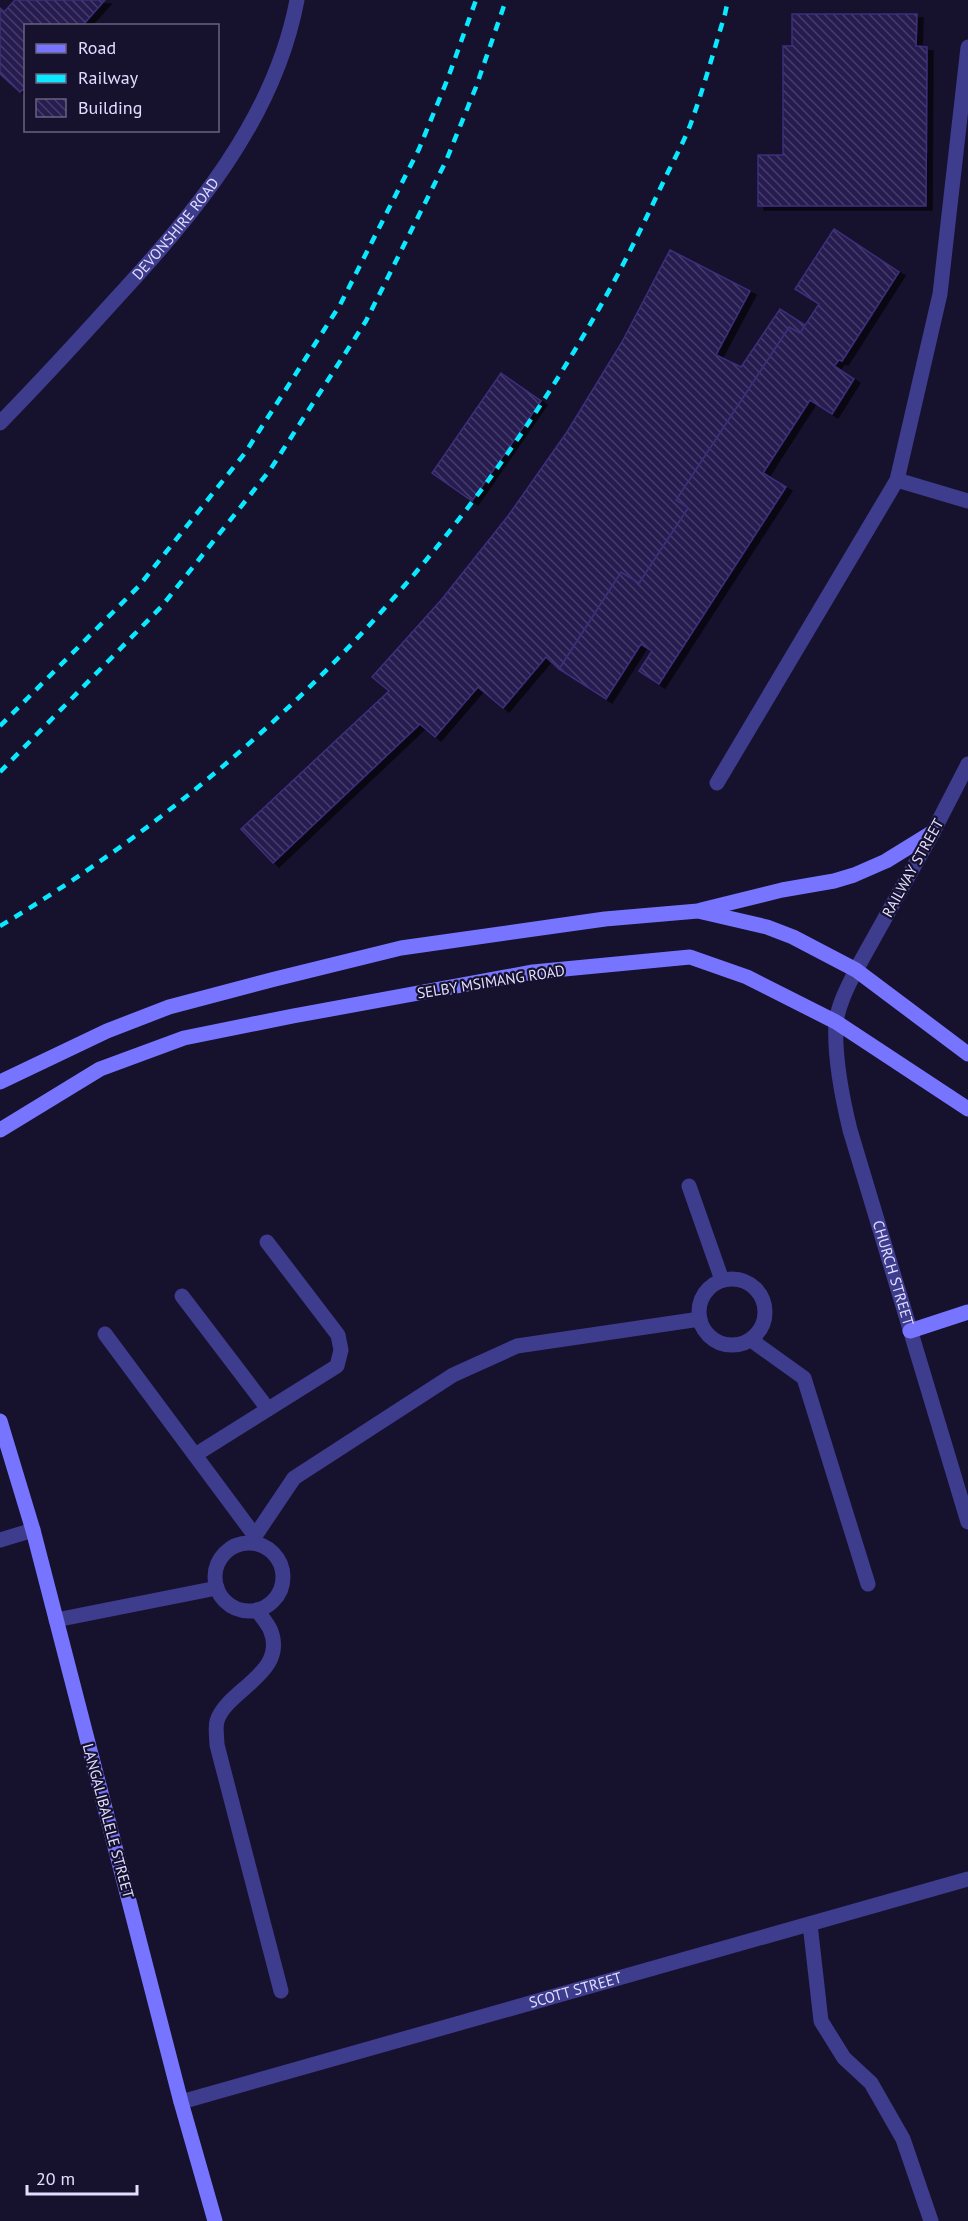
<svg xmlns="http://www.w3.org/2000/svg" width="968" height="2221" viewBox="0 0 968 2221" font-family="'PT Sans',sans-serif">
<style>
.building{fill:url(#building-back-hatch);stroke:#3d2f7b;stroke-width:1.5;filter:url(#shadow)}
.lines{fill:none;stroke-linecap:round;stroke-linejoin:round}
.lane{stroke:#3e3c8d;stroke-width:15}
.street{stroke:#3e3c8d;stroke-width:15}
.secondary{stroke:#7775ff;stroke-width:15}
.rail{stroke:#0ae9ff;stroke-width:4.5;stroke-dasharray:9 8;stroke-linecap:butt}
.labels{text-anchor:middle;stroke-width:4.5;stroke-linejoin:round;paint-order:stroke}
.street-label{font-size:15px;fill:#e1deff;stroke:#16112d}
</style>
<defs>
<pattern id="building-back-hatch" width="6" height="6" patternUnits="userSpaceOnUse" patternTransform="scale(1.5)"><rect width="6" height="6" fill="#271d4f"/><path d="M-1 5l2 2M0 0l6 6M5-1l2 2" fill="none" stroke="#463d69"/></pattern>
<filter id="shadow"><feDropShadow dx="6" dy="4" stdDeviation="0" flood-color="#0009"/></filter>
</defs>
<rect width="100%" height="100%" fill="#16112d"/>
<g class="building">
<polygon points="15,0 105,0 82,26 26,26 26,87 20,92 0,74 0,8 4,12"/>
<polygon points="792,14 917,14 916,46 927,47 926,206 758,206 758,155 783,155 783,46 792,46"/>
<polygon points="834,229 899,272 842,361 839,360 834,366 854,379 832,414 810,400 763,473 786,487 659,684 639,671 652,651 641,644 606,699 559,669 621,572 639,583 688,508 676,500 789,327 800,333 819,304 795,289"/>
<polygon points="670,250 750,291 716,355 741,367 780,309 805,325 800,333 789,327 676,500 688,508 639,583 621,572 559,669 546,657 503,708 478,687 435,737 420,724 273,863 241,829 389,691 372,677 442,599 508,516 567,432 622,342"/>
<polygon points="501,373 541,401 472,501 432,473"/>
</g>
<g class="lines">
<g class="lane">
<polyline points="897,480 968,501"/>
<polyline points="717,783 897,480 940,294 968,47"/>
<polyline points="689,1186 722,1280"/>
<circle cx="732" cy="1312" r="33"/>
<polyline points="182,1296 268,1409"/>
<polyline points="105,1334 255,1536"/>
<polyline points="751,1340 804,1378 868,1584"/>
<polyline points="195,1455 337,1366 341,1350 338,1335 267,1242"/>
<polyline points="251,1542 294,1478 453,1375 517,1346 700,1319"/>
<circle cx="249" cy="1577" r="34"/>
<path d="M257 1610C261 1616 267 1623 270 1629 289 1673 227 1689 217 1721 215 1728 217 1738 217 1745L281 1991"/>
<polyline points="56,1620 217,1588"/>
</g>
<g class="street">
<path id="s1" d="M0 423C38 384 75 344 112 303 193 215 274 121 297 0"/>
<path id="s2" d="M968 764 933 832 856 970C848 986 838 1005 836 1023 834 1057 842 1097 850 1130L968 1522"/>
<polyline points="0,1540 33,1530"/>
<polyline points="810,1924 821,2021 844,2058 871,2083 903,2139 931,2221"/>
<path id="s3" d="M181 2102 968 1879"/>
</g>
<g class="secondary">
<polyline points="701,910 782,890 834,881 854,875 886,861 933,832"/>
<polyline points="0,1082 107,1031 169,1007 275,979 401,948 605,919 698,911 767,927 793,937 856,970 968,1054"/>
<polyline points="0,1130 100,1069 184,1038 293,1016 533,972 690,957 747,977 836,1022 968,1109"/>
<polyline points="910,1331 968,1312"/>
<polyline points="0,1421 33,1530 181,2102 215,2221"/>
</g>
<g class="rail">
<polyline points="0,726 139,586 245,453 340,305 419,149 448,78 476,0"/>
<polyline points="0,772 162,606 270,470 366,321 446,161 476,87 506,0"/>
<path d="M0 926C262 770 475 542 618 274 636 240 652 206 668 172 676 156 685 139 691 123 704 87 714 50 725 14L728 0"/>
</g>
</g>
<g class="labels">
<g class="street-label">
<text dy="5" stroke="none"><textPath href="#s1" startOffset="262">DEVONSHIRE ROAD</textPath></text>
<text transform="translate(913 868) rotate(-61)" y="5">RAILWAY STREET</text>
<text transform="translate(491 982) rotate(-9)" y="5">SELBY MSIMANG ROAD</text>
<text dy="5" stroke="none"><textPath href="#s2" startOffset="549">CHURCH STREET</textPath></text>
<text transform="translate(108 1821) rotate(75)" y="5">LANGALIBALELE STREET</text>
<text dy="5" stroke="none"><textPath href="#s3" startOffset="410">SCOTT STREET</textPath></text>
</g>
</g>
<rect x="24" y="24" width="195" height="108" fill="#16112d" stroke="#676381" stroke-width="1.5"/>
<rect x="36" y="44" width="30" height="9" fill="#7775ff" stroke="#676381" stroke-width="1.5"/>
<text x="78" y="54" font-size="18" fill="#e1deff">Road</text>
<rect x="36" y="74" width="30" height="9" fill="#0ae9ff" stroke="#676381" stroke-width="1.5"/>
<text x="78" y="84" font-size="18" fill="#e1deff">Railway</text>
<rect x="36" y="99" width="30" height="18" fill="url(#building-back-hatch)" stroke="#676381" stroke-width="1.5"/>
<text x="78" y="114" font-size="18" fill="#e1deff">Building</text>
<path d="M27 2185v9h110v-9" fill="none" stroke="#e1deff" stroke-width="3"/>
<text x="36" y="2185" font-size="18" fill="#e1deff" stroke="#16112d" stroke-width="4.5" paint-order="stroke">20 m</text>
</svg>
